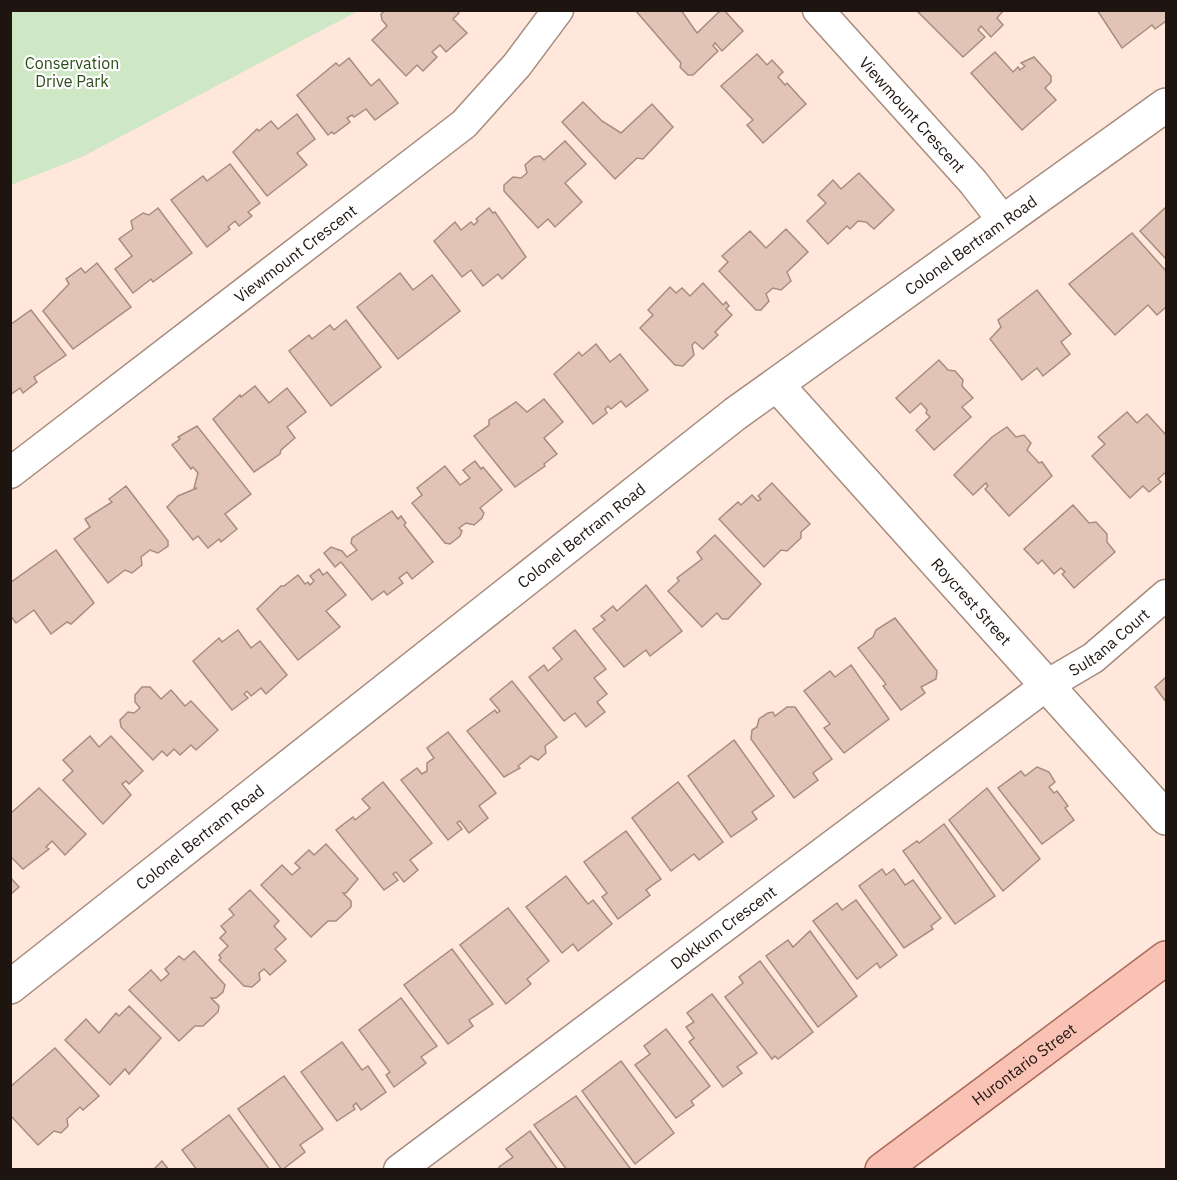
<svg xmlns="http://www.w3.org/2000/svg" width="1177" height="1180" viewBox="0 0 1177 1180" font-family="'IBM Plex Sans',sans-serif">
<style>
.green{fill:#cee7c5}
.building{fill:#e1c4b5;stroke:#a88d7e;stroke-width:1.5}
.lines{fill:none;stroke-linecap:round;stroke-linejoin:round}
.minor-casing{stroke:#a68b7d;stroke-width:33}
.tertiary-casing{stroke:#a68b7d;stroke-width:36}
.primary-casing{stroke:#aa6b5b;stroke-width:36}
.minor{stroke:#fff;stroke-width:30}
.tertiary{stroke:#fff;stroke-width:33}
.primary{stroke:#f9c2b5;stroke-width:33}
.labels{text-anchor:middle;stroke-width:4.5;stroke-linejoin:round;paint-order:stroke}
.park-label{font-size:16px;fill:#2b4e19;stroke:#fff}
.street-label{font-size:16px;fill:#1f1510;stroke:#fff}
</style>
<rect width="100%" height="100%" fill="#ffe7db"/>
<polygon class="green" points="11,10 358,10 358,11 82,157 11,185"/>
<g class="building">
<polygon points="386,10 457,10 459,13 453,19 467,33 446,52 440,45 432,52 437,57 423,71 417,65 406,76 372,40 387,26 382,20 381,14"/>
<polygon points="635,10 681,10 697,33 721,10 724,10 743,31 722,51 715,43 713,46 718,51 693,75 688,75 680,67 681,63"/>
<polygon points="916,10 1004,10 997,18 1003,25 991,37 981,26 978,30 985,37 963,57"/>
<polygon points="1097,10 1166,10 1166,21 1155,29 1152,25 1122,48"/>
<polygon points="995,52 1013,72 1018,67 1020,70 1025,66 1021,63 1034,57 1051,76 1051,82 1045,88 1056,100 1022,130 971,73"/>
<polygon points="757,54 767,65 772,60 783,72 778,77 785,85 787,83 806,104 763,143 747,125 753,120 721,86"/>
<polygon points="349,58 371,86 379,79 398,103 375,120 366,109 354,117 352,115 347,118 350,122 334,134 332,132 328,135 297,95 336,63 339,66"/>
<polygon points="583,102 602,121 621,133 652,104 673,127 643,159 637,158 615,179 562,122"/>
<polygon points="297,114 315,139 297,153 307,165 267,196 233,152 257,129 259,131 271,121 278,129"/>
<polygon points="565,141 586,164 565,183 582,202 555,227 548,219 538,228 504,191 504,185 513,177 521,178 527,173 525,165 534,157 540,156 544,160"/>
<polygon points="230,164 260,203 248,212 252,216 239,226 235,221 228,227 230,229 207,247 171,200 203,176 207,181"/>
<polygon points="859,173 894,210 874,229 866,222 858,221 850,229 847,226 828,244 807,221 826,203 818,195 833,180 841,189"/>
<polygon points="1166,207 1166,259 1140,231"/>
<polygon points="158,208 192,253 153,282 151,279 133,293 115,269 132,256 119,239 133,229 131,221 143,213 149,215"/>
<polygon points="489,208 493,213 495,212 526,257 502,279 498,274 483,286 471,270 462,277 434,241 455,222 461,230 471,222 474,225 478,221 476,219"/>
<polygon points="786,229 808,252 787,272 791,281 781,290 773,288 766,294 769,301 761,310 756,310 719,271 728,262 722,256 750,231 766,248"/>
<polygon points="1132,233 1166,271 1166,307 1157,315 1148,305 1115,335 1069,284"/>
<polygon points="97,263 131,307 73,349 43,311 69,284 66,279 81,268 85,273"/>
<polygon points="400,273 413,290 432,275 460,311 398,359 357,307"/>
<polygon points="703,283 723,305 726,302 729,306 726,309 732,315 715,332 718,335 703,349 695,342 692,345 694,355 683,366 675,365 640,328 653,315 648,310 670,287 676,293 682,288 690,296"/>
<polygon points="1037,290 1071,334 1061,342 1070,354 1043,376 1037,368 1022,380 990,339 1001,327 998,320"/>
<polygon points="31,310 66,355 34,377 37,382 23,393 20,388 10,395 10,325"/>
<polygon points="346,320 381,367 331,406 289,351 309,335 312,339 330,325 334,330"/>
<polygon points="596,344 610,362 620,354 648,390 626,407 621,401 611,409 608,406 605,409 607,413 593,424 554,374 579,352 582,356"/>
<polygon points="939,360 948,370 955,371 963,380 962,386 973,398 962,407 971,417 934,450 916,430 930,417 926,413 927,410 921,403 910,413 896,398"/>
<polygon points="255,386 269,403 287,388 306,412 287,427 295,438 281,450 280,454 254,472 213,419 240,395 241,397"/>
<polygon points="544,399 563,422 544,438 557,454 544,464 545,466 515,487 474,436 489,425 489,420 516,402 527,412"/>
<polygon points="1127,412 1137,423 1147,414 1166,435 1166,472 1158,479 1161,482 1149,492 1143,486 1130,498 1092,456 1105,444 1098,437"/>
<polygon points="197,426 251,494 225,514 237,529 221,542 219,539 208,548 198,536 193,540 167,507 178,496 197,488 194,488 198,473 193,467 191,469 172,445 180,439 178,437"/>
<polygon points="1007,427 1016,437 1024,435 1031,443 1027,450 1039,463 1042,462 1052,476 1009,516 985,489 988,486 986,483 973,495 954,475 992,437"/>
<polygon points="475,461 481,469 483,467 502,490 480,508 484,513 482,518 474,525 466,523 459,528 462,531 460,536 450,544 445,543 412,503 422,495 417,488 445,466 460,485 470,478 463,470"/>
<polygon points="772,483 810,524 801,532 801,538 787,551 781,550 764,567 719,519 738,502 741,505 752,495 758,501 761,499 758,496"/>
<polygon points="126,486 168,541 168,546 158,553 150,550 141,557 142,565 132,573 125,570 108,583 74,539 90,527 85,519 112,502 109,499"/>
<polygon points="1073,505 1089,523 1096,522 1107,534 1107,542 1115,552 1074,588 1062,574 1065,572 1061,568 1054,574 1042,560 1038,564 1024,549"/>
<polygon points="392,511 398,519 401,516 406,523 404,525 433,562 412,579 407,572 399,578 403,583 387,595 384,591 372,600 341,562 335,567 324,553 331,547 342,551 347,557 357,550 351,543 352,538"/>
<polygon points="715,535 761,584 728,619 722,619 717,613 702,627 668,591 679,581 677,578 702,559 697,552"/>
<polygon points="56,550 94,603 71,624 67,622 51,634 34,610 16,623 10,615 10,583"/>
<polygon points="319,569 323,575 327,572 346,595 326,611 340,627 298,660 257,609 281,586 284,586 298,575 305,584 308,582 310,585 314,581 310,576"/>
<polygon points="646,585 682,631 650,656 646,650 624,667 593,629 605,620 601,616 613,606 617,611"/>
<polygon points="895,618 937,671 936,679 921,687 925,693 901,710 883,686 886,684 858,648 873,637 876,630"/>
<polygon points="238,630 251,648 260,641 287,675 266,694 261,688 251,696 247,691 244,694 248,698 232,710 193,661 219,638 222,642"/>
<polygon points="575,630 606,669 594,678 607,694 597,702 605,712 586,727 575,713 564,721 529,677 544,665 548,671 562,659 553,648"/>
<polygon points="851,665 889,719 844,753 824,728 830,724 804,691 830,671 835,677"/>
<polygon points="1166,677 1166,702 1155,687"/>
<polygon points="512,681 557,737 545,746 546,753 538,760 531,756 518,766 520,768 504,777 467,731 495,710 497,713 500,711 490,699"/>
<polygon points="142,687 150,687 161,699 171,690 185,706 191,701 218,730 196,750 191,745 180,755 174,749 167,756 162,751 153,760 121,727 120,720 128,712 134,713 140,708 135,702 135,695"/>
<polygon points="787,707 795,707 832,759 813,773 818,780 794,798 751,739 752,730 757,727 759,719 768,713 773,712 775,716"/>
<polygon points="448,732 496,793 479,806 488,818 469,833 460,821 457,823 462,829 448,840 401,780 417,768 422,774 427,771 427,763 434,758 427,748"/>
<polygon points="90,736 99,747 111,736 143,771 129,784 126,781 122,784 131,795 103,824 63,780 73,771 63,760"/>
<polygon points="734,740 774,796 752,812 757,819 731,837 688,776"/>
<polygon points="1037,767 1049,772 1055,782 1049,787 1054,793 1057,791 1068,806 1065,808 1074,820 1042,844 998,788 1021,771 1025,776"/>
<polygon points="383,782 432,843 410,860 418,870 404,882 396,872 393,874 398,880 384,890 336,830 353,817 355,820 370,808 362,799"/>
<polygon points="678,782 723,842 699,860 694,854 671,871 632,818"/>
<polygon points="39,788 86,834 65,855 52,841 46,847 49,849 23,869 10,856 10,814"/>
<polygon points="987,788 1040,859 1003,891 949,820"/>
<polygon points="944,824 995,896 955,924 903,851 917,841 919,843"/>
<polygon points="626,831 661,879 646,890 650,895 618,919 602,897 607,893 584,862"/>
<polygon points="326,844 358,879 346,893 343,893 351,901 351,907 336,921 328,921 311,937 261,885 282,865 292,875 300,868 295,863 309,850 314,855"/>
<polygon points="882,869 886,875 894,869 905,885 913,880 941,918 931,926 933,929 904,948 859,886"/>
<polygon points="566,876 588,904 593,900 612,924 578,951 573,944 562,953 526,907"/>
<polygon points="10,877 19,887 10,895"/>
<polygon points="250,890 279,921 274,926 286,939 275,949 286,961 270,975 264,969 259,973 260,980 252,987 244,986 219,960 221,958 219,955 228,946 220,938 226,932 221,926 234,915 229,909"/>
<polygon points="856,900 897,955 880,968 877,963 857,979 813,921 837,903 842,910"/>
<polygon points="508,908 549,961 527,979 531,984 506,1004 460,945"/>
<polygon points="810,931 857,996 818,1027 766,956 788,940 793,947"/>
<polygon points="452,949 493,1004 469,1020 473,1026 448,1044 404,985"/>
<polygon points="194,951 225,985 223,992 216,998 211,998 219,1006 218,1012 203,1026 195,1026 179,1041 129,990 151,970 161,981 169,974 165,969 179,956 184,960"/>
<polygon points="760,961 813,1032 778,1059 775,1056 772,1059 725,997 743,983 739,977"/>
<polygon points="712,994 757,1053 737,1067 742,1073 723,1087 689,1042 694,1038 686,1027 694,1022 687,1013"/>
<polygon points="401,998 437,1046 421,1057 426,1063 394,1087 386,1075 390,1072 359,1030"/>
<polygon points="129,1006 161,1038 129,1074 125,1069 110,1085 65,1040 86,1019 99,1033 116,1013 119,1016"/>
<polygon points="666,1029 710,1086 691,1101 694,1105 676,1118 635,1065 650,1054 644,1046"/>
<polygon points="342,1042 362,1070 368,1066 386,1092 361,1110 356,1103 353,1106 355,1109 337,1121 301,1072"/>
<polygon points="55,1048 99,1096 83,1110 80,1107 67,1119 68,1126 61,1133 54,1131 38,1145 10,1115 10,1087"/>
<polygon points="621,1061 674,1133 635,1164 582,1091"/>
<polygon points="284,1076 323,1129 300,1145 305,1152 282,1170 238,1109"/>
<polygon points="576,1096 630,1168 629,1170 567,1170 534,1125"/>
<polygon points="229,1115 270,1170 197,1170 182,1150"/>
<polygon points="530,1131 558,1170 500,1170 499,1167 513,1157 506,1149"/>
<polygon points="162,1161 169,1170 153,1170"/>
</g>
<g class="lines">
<g class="minor-casing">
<g id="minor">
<path id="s1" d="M818 10 973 182 1004 222"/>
<path id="s2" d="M10 473 464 124 517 65 558 10"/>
<path id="s3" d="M399 1170 1047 685 1093 658 1166 595"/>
</g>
</g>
<g class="tertiary-casing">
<g id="tertiary">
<path id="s4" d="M777 385 1166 818"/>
<path id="s5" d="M10 987 735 414 1166 105"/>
</g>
</g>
<g class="primary-casing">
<g id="primary">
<path id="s6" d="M882 1170 1166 958"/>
</g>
</g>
<use href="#minor" class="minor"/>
<use href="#tertiary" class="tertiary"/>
<use href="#primary" class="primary"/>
</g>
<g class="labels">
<g class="park-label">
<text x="72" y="69">Conservation<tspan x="72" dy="18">Drive Park</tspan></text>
</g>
<g class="street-label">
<text dy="6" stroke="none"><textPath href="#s1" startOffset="141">Viewmount Crescent</textPath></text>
<text dy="6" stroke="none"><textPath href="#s5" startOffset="1214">Colonel Bertram Road</textPath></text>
<text dy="6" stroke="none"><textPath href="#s2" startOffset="360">Viewmount Crescent</textPath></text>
<text dy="6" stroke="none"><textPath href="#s5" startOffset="728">Colonel Bertram Road</textPath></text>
<text dy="6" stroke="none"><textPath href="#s4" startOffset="291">Roycrest Street</textPath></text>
<text dy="6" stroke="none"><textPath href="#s3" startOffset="885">Sultana Court</textPath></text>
<text dy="6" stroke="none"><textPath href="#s5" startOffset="242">Colonel Bertram Road</textPath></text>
<text dy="6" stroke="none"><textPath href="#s3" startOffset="405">Dokkum Crescent</textPath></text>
<text dy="6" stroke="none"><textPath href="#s6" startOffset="177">Hurontario Street</textPath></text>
</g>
</g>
<rect width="1177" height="1180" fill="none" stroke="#1f1510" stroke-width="24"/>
</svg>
